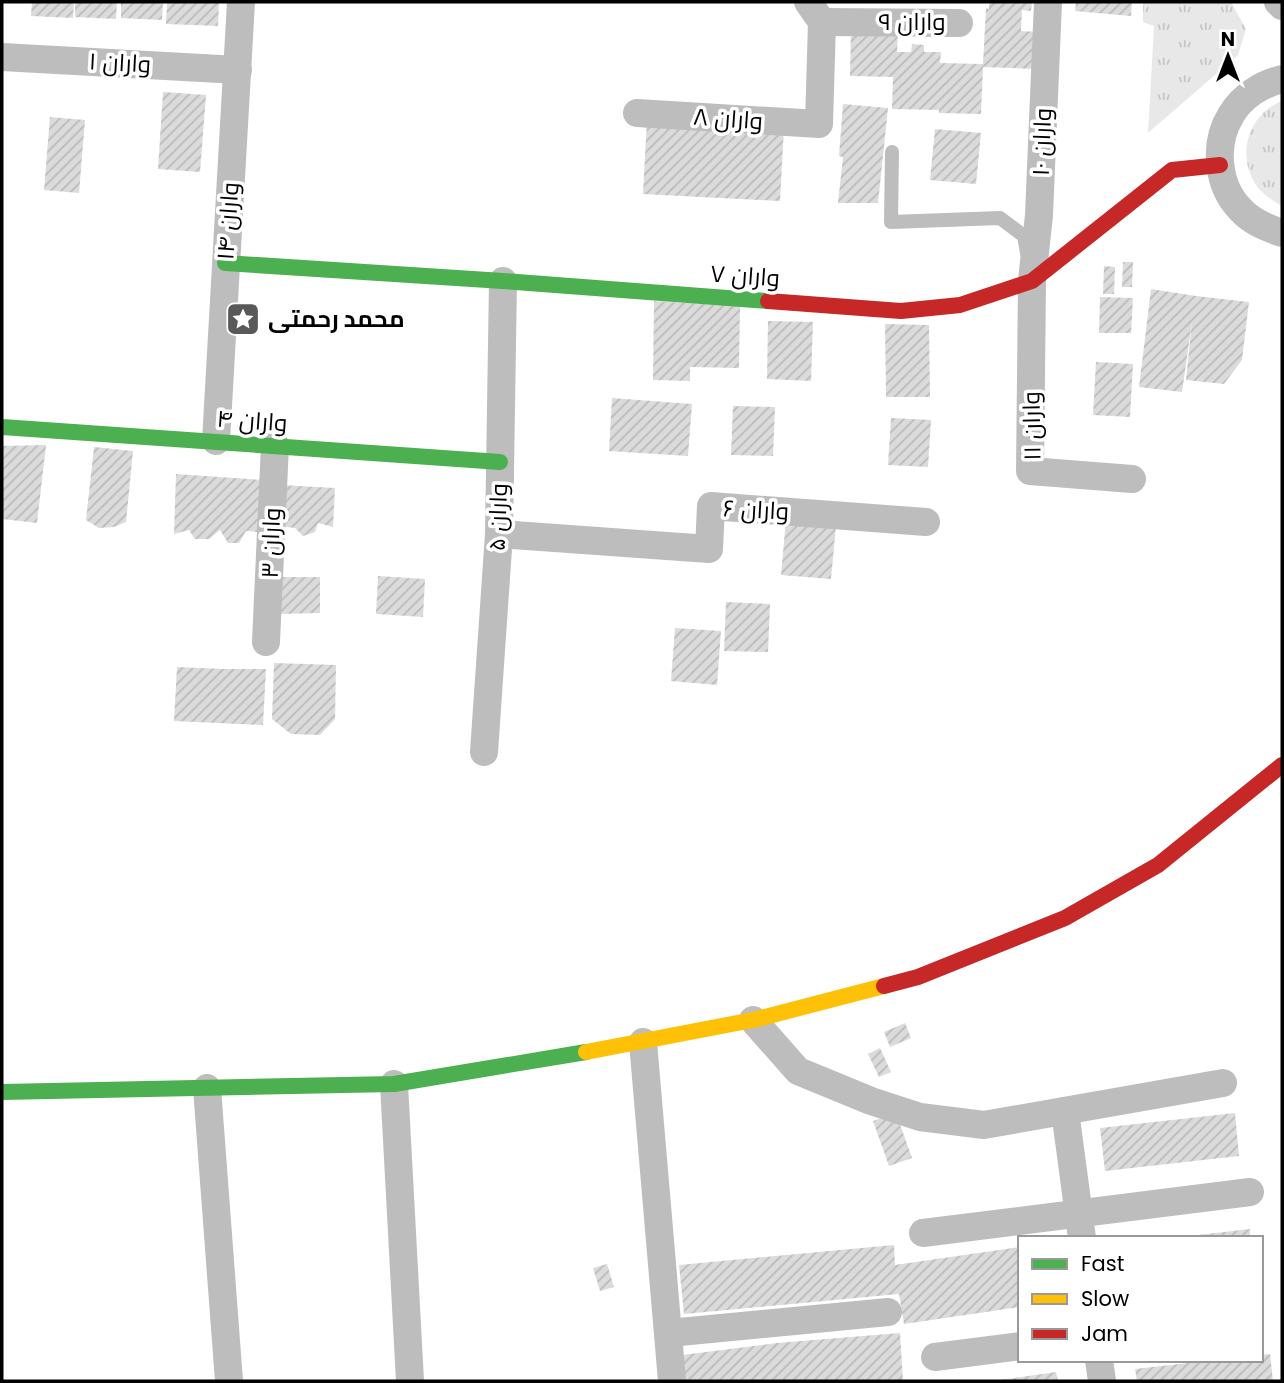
<svg xmlns="http://www.w3.org/2000/svg" width="1284" height="1383" viewBox="0 0 1284 1383" font-family="Poppins,Cairo,sans-serif">
<style>
.park{fill:url(#park-tufts)}
.building{fill:url(#building-hatch)}
.lines{fill:none;stroke-linecap:round;stroke-linejoin:round}
.lane{stroke:#bdbdbd;stroke-width:14}
.street{stroke:#bdbdbd;stroke-width:28}
.fast{stroke:#4caf50;stroke-width:16}
.slow{stroke:#ffc107;stroke-width:16}
.jam{stroke:#c62828;stroke-width:16}
.labels{text-anchor:middle;stroke-width:7;stroke-linejoin:round;paint-order:stroke}
.street-label{font-size:24px;fill:#000;stroke:#fff}
.poi-label{font-size:24px;font-weight:bold;fill:#000;stroke:#fff;text-anchor:start}
</style>
<defs>
<pattern id="park-tufts" width="24" height="20" patternUnits="userSpaceOnUse" patternTransform="scale(1.75)"><rect width="24" height="20" fill="#e8e8e8"/><path d="M3 7l-1-3M5 7V3M7 7l1-3M15 17l-1-3M17 17v-4M19 17l1-3" fill="none" stroke="#c5c5c5"/></pattern>
<pattern id="building-hatch" width="6" height="6" patternUnits="userSpaceOnUse" patternTransform="scale(1.75)"><rect width="6" height="6" fill="#dbdbdb"/><path d="M-1 1l2-2M0 6l6-6M5 7l2-2" fill="none" stroke="#bababa"/></pattern>
</defs>
<rect width="100%" height="100%" fill="#fff"/>
<g class="park">
<polygon points="1143,2 1231,2 1246,29 1238,55 1148,133 1154,26 1143,22"/>
<path d="M1282 101V206C1271 200 1259 192 1253 180 1237 150 1251 113 1282 101Z"/>
</g>
<g class="building">
<polygon points="32,2 74,2 73,18 31,16"/>
<polygon points="75,2 117,2 116,19 75,17"/>
<polygon points="121,2 163,2 162,20 121,18"/>
<polygon points="167,2 219,2 218,26 166,24"/>
<polygon points="989,2 1032,2 1031,11 1022,10 1021,31 1039,32 1037,69 983,67 981,114 939,113 939,110 892,109 893,77 850,76 851,29 898,31 897,52 911,52 912,44 924,45 924,52 941,52 940,63 983,64 986,8 989,9"/>
<polygon points="1076,2 1132,2 1131,16 1075,11"/>
<polygon points="163,92 206,95 200,172 158,169"/>
<polygon points="843,104 888,108 878,203 838,203 843,157 839,156"/>
<polygon points="50,117 85,120 79,193 44,190"/>
<polygon points="647,119 784,127 780,201 643,194"/>
<polygon points="935,129 981,133 976,184 930,180"/>
<polygon points="1123,262 1133,262 1132,287 1122,287"/>
<polygon points="1104,266 1115,267 1114,294 1103,294"/>
<polygon points="1151,289 1196,296 1249,302 1242,360 1224,384 1186,380 1192,322 1182,392 1139,387"/>
<polygon points="1100,297 1133,298 1131,333 1099,333"/>
<polygon points="654,301 740,306 739,368 690,367 690,381 653,380"/>
<polygon points="768,321 813,322 811,381 767,379"/>
<polygon points="885,324 929,325 930,397 886,397"/>
<polygon points="1096,362 1133,364 1130,417 1093,415"/>
<polygon points="612,398 692,404 688,456 609,451"/>
<polygon points="733,406 775,407 773,456 731,455"/>
<polygon points="891,418 931,420 928,467 888,465"/>
<polygon points="46,445 37,523 2,519 2,446"/>
<polygon points="94,447 133,451 126,522 114,527 99,528 86,520"/>
<polygon points="176,474 263,480 258,532 246,531 239,543 228,543 220,530 209,539 195,539 189,530 174,534"/>
<polygon points="282,485 335,488 333,527 318,523 315,532 303,536 295,528 279,526"/>
<polygon points="786,520 836,525 831,579 781,575"/>
<polygon points="378,576 425,579 423,617 376,614"/>
<polygon points="278,577 320,577 320,613 278,614"/>
<polygon points="726,602 770,604 768,652 724,651"/>
<polygon points="675,628 721,631 717,685 671,681"/>
<polygon points="274,663 336,665 335,719 320,735 291,734 272,719"/>
<polygon points="177,667 224,669 266,669 263,725 174,721"/>
<polygon points="905,1023 911,1038 890,1047 884,1032"/>
<polygon points="880,1048 891,1072 879,1077 868,1054"/>
<polygon points="896,1113 912,1158 889,1166 873,1121"/>
<polygon points="1235,1113 1239,1156 1105,1171 1100,1128"/>
<polygon points="1250,1229 1250,1238 1189,1238 1189,1236"/>
<polygon points="894,1245 895,1265 1020,1247 1020,1307 904,1324 899,1294 684,1314 679,1265"/>
<polygon points="607,1264 614,1287 600,1291 593,1268"/>
<polygon points="900,1333 903,1381 685,1381 682,1355 777,1343"/>
<polygon points="1270,1354 1273,1381 1137,1381 1135,1369 1215,1360 1261,1360 1261,1355"/>
<polygon points="1056,1372 1058,1381 1000,1381 1000,1380"/>
</g>
<g class="lines">
<polyline class="lane" points="892,152 891,222 1000,218 1024,236 1027,253"/>
<g class="street">
<polyline points="1048,2 1039,215 1032,281 1030,471 1132,479"/>
<polyline points="1278,2 1282,6"/>
<polyline points="822,22 959,23"/>
<polyline points="2,57 238,70"/>
<path d="M1282 79C1262 84 1242 96 1231 115 1213 144 1217 186 1241 210 1252 222 1267 228 1282 233"/>
<polyline points="637,113 819,124 822,22 808,2"/>
<polyline points="216,441 241,2"/>
<polyline points="499,534 709,549 711,506 926,522"/>
<polyline points="266,642 275,445"/>
<polyline points="484,752 499,534 503,281"/>
<polyline points="753,1020 798,1071 871,1101 920,1117 984,1125 1223,1083"/>
<polyline points="643,1042 672,1381"/>
<polyline points="394,1084 410,1381"/>
<polyline points="207,1088 229,1381"/>
<polyline points="1065,1111 1082,1238"/>
<polyline points="923,1233 1250,1192"/>
<polyline points="669,1333 888,1312"/>
<polyline points="935,1357 1020,1346"/>
<polyline points="1099,1360 1102,1381"/>
</g>
<g class="fast">
<polyline points="225,263 503,281 768,301"/>
<polyline points="2,427 500,462"/>
<polyline points="2,1092 394,1084 586,1052"/>
</g>
<polyline class="slow" points="586,1052 753,1020 884,986"/>
<g class="jam">
<polyline points="768,301 901,311 960,305 1032,281 1172,170 1220,165"/>
<polyline points="884,986 918,977 1065,918 1158,865 1282,765"/>
</g>
</g>
<defs>
<g id="sight-square" transform="scale(1.75)"><rect x="-9" y="-9" width="18" height="18" rx="4" fill="#595959" stroke="#fff"/><path d="M0-6L1.8-2.2L6-1.7L2.9 1.2L3.7 5.4L0 3.3L-3.7 5.4L-2.9 1.2L-6-1.7L-1.8-2.2Z" fill="#fff"/></g>
</defs>
<g fill-rule="evenodd">
<use href="#sight-square" x="243" y="319"/>
</g>
<g class="labels">
<g class="street-label">
<text x="912" y="30">واران ۹</text>
<text transform="translate(120 63) rotate(3)" y="8">واران ۱</text>
<text transform="translate(728 119) rotate(4)" y="8">واران ۸</text>
<text transform="translate(1042 142) rotate(-88)" y="8">واران ۱۰</text>
<text transform="translate(228 221) rotate(-86)" y="8">واران ۱۴</text>
<text transform="translate(745 276) rotate(4)" y="8">واران ۷</text>
<text transform="translate(252 421) rotate(4)" y="8">واران ۴</text>
<text transform="translate(1032 426) rotate(-91)" y="8">واران ۱۱</text>
<text transform="translate(756 510) rotate(3)" y="8">واران ۶</text>
<text transform="translate(498 517) rotate(-88)" y="8">واران ۵</text>
<text transform="translate(271 543) rotate(-88)" y="8">واران ۳</text>
</g>
<g class="poi-label">
<text x="268" y="327">محمد رحمتی</text>
</g>
</g>
<rect width="1284" height="1383" fill="none" stroke="#000000" stroke-width="7"/>
<rect x="1018" y="1236" width="245" height="126" fill="#ffffff" stroke="#999999" stroke-width="2"/>
<rect x="1032" y="1259" width="35" height="10" fill="#4caf50" stroke="#999999" stroke-width="2"/>
<text x="1081" y="1271" font-size="21" fill="#000000">Fast</text>
<rect x="1032" y="1294" width="35" height="10" fill="#ffc107" stroke="#999999" stroke-width="2"/>
<text x="1081" y="1306" font-size="21" fill="#000000">Slow</text>
<rect x="1032" y="1329" width="35" height="10" fill="#c62828" stroke="#999999" stroke-width="2"/>
<text x="1081" y="1341" font-size="21" fill="#000000">Jam</text>
<g transform="translate(1228 56)" stroke="#ffffff" stroke-width="5" paint-order="stroke">
<path d="M0-5L12 26L0 18L-12 26Z" fill="#000000"/>
<text y="-10" font-size="19" font-weight="bold" text-anchor="middle" fill="#000000">N</text>
</g>
</svg>
